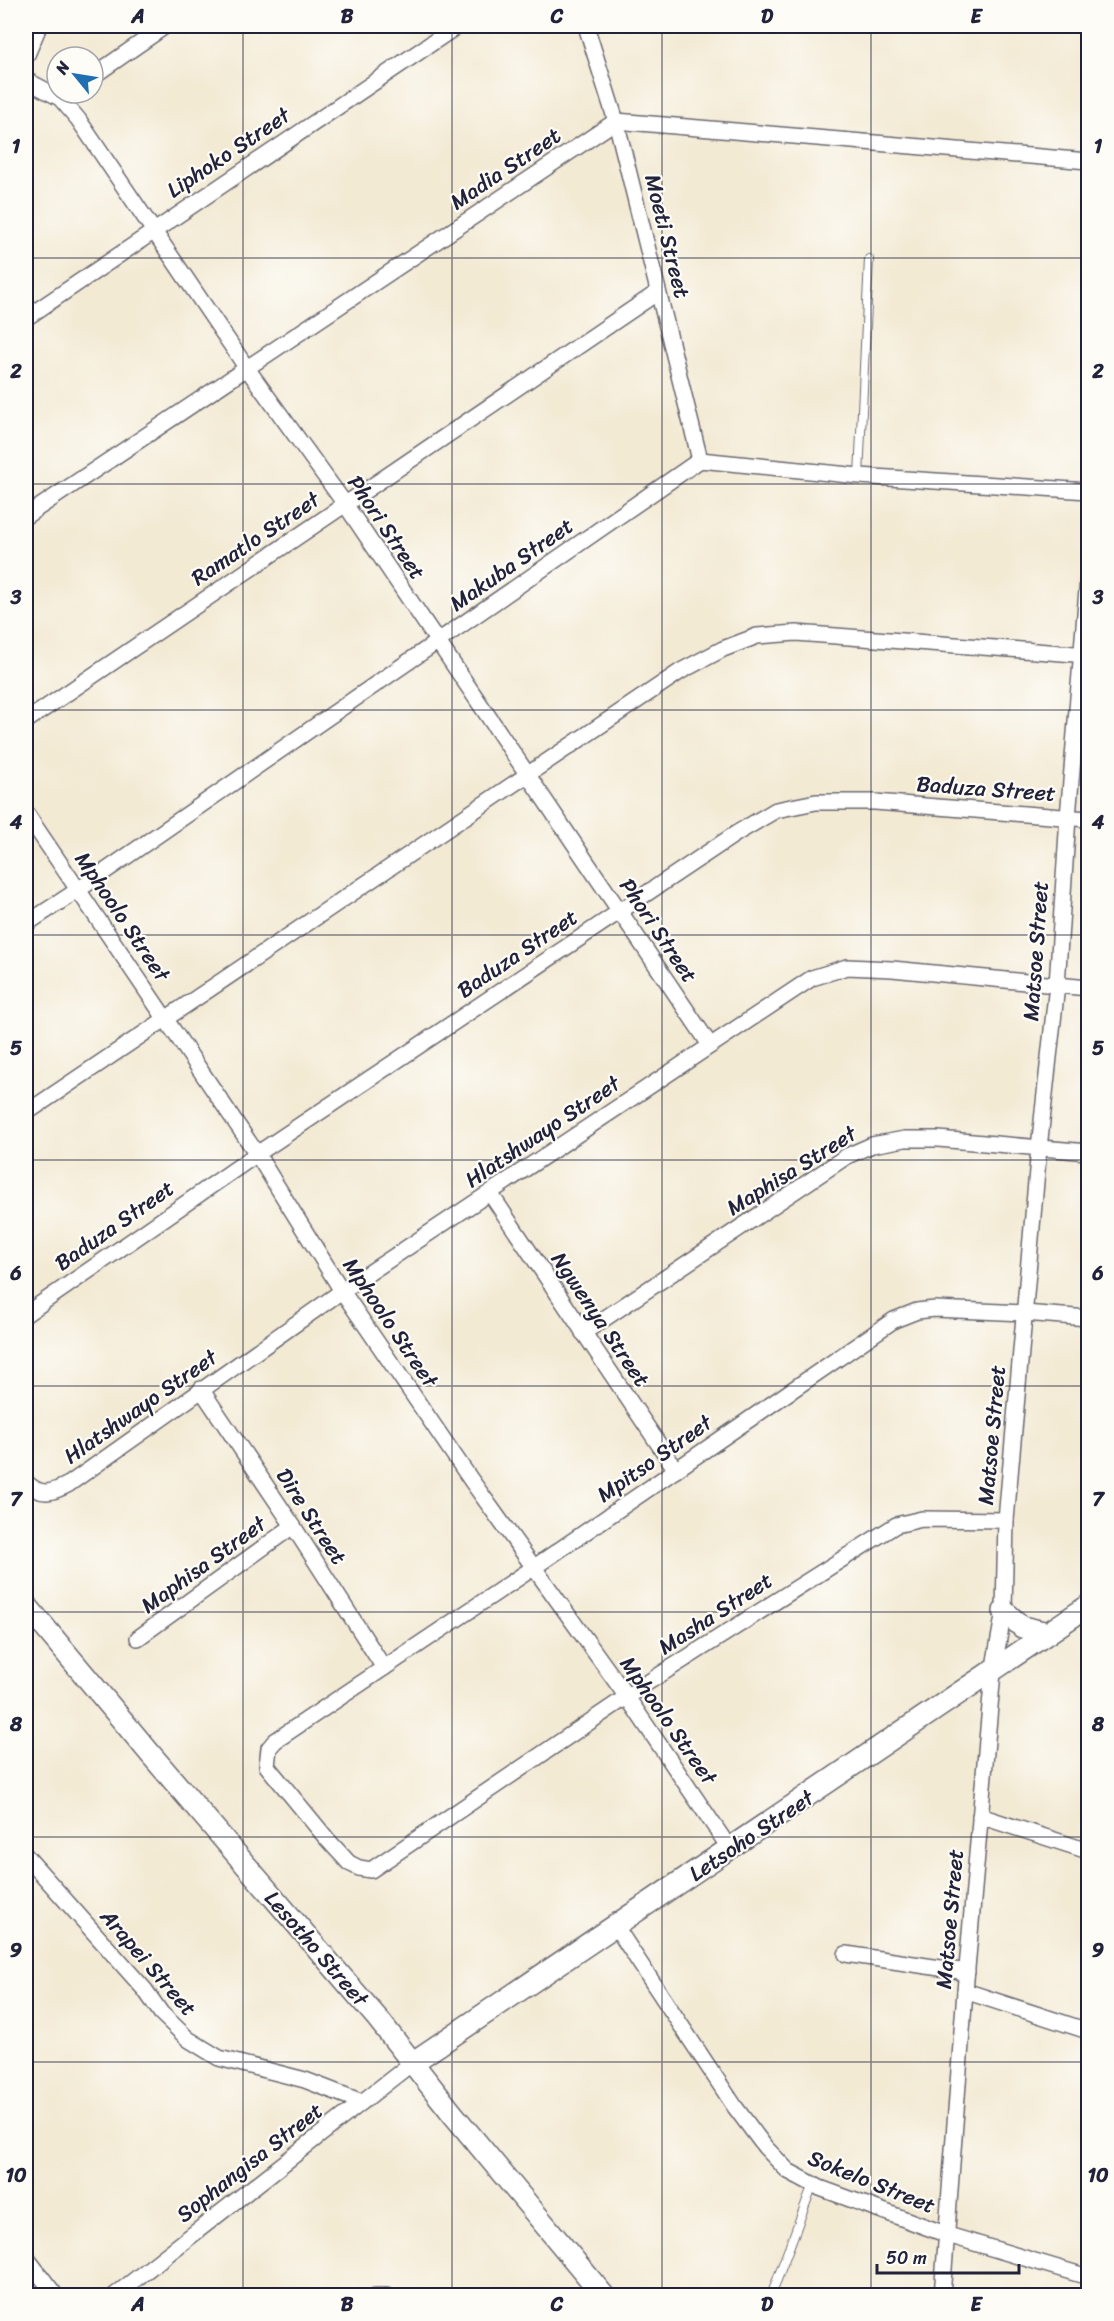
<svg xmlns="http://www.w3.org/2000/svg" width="1114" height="2321" viewBox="0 0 1114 2321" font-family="Sriracha,sans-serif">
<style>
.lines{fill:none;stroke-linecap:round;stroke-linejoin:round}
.lane-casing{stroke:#6b6871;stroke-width:10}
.street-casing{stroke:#6b6871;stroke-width:18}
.secondary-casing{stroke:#6b6871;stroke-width:24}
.lane{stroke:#fff;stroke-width:8}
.street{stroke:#fff;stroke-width:15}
.secondary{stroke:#fff;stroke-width:21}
.grid{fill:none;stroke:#22223b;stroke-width:1.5;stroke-opacity:0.55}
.labels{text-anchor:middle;stroke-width:4.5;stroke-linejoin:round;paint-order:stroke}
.street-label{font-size:22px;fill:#22223b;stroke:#fdfcf7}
.neatline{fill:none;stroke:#22223b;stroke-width:2}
.grid-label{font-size:20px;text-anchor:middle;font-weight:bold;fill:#22223b}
</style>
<rect width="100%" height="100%" fill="#fdfcf7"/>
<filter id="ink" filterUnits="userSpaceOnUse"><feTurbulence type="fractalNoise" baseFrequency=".0167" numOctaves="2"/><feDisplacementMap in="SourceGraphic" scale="12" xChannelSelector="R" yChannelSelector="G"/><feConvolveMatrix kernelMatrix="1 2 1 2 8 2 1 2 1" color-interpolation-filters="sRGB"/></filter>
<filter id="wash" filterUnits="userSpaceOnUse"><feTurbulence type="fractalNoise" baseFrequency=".008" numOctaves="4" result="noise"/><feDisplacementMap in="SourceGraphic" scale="24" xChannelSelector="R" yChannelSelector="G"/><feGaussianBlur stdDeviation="1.35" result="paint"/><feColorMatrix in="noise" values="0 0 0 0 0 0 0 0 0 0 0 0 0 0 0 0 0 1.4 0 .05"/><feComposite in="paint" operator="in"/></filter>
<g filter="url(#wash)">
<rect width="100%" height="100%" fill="#f3ead4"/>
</g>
<g filter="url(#ink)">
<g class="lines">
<g class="lane-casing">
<g id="lane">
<polyline points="859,476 869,259"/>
<polyline points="771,2296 813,2184"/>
</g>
</g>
<g class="street-casing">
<g id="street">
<polyline points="586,26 616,121 700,460"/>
<polyline points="26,57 39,26"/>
<polyline points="93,76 165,26"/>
<polyline points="26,80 60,98 78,119 246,367 345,504 710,1045"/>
<polyline points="26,318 457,26"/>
<polyline points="26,516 616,121 1088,161"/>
<polyline points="26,721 658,292"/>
<polyline points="26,813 257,1154 342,1291 471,1480 627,1697 730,1849"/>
<polyline points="26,924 78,890 700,460 859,476 1088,491"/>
<polyline points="26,1113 681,671 723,649 757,636 796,633 1088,655"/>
<polyline points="490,1193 676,1470"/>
<polyline points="26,1314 257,1154 737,833 776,810 816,802 875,802 1088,819"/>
<polyline points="583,1333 847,1156 872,1145 905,1139 938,1139 1088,1152"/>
<polyline points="201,1389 293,1526 384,1668"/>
<path d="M26 1482C41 1497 52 1493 69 1484L342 1291 812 978 847 967 892 969 1088 988"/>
<polyline points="1006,1520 922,1519 896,1525 647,1683 371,1870 359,1868 349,1863 327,1839 267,1766 269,1748 275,1741 533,1568 894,1320 917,1311 935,1309 1024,1313 1088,1318"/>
<polyline points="138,1638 293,1526"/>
<polyline points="980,1816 1088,1851"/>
<polyline points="26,1856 145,1990 161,2013 188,2039 219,2058 305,2080 362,2102"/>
<polyline points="616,1927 735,2107 765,2147 788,2171 820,2188 948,2235 1088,2277"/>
<polyline points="846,1954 967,1972"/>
<polyline points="965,1991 1088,2031"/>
<polyline points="26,2257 56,2296"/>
<polyline points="114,2296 412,2063"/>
<polyline points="375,2296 387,2296"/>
<polyline points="942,2296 965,1991 993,1672 1004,1611 1006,1520 1039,1148 1057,985 1068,817 1088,578"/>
</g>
</g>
<g class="secondary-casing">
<g id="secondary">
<polyline points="26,1605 153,1757 378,2019 452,2113 604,2296"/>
<polyline points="1004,1611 1022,1627 1048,1633"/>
<polyline points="412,2063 1088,1606"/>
</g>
</g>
<use href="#lane" class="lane"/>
<use href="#street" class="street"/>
<use href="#secondary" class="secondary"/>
</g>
</g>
<path class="grid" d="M243 26V2296M452 26V2296M662 26V2296M871 26V2296M26 258H1088M26 484H1088M26 710H1088M26 935H1088M26 1160H1088M26 1386H1088M26 1612H1088M26 1837H1088M26 2062H1088"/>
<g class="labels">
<g class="street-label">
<text transform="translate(228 152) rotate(-34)" y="8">Liphoko Street</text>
<text transform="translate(505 168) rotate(-34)" y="8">Madia Street</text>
<text transform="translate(668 236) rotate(76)" y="8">Moeti Street</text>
<text transform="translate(387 527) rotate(56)" y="8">Phori Street</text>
<text transform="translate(255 538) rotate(-34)" y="8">Ramatlo Street</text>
<text transform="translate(511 564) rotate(-35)" y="8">Makuba Street</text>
<text transform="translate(986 788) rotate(4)" y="8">Baduza Street</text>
<text transform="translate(123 916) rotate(56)" y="8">Mphoolo Street</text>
<text transform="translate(659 930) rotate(56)" y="8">Phori Street</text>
<text transform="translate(1035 951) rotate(-86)" y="8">Matsoe Street</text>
<text transform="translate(517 953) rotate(-34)" y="8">Baduza Street</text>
<text transform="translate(542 1131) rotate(-34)" y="8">Hlatshwayo Street</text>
<text transform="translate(791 1170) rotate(-32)" y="8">Maphisa Street</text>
<text transform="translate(114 1225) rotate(-35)" y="8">Baduza Street</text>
<text transform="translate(601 1319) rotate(56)" y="8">Ngwenya Street</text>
<text transform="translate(391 1322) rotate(56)" y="8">Mphoolo Street</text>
<text transform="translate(140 1406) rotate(-35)" y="8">Hlatshwayo Street</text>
<text transform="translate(991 1435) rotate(-85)" y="8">Matsoe Street</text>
<text transform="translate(654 1458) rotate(-35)" y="8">Mpitso Street</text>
<text transform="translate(312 1516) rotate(57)" y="8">Dire Street</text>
<text transform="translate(203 1564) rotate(-36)" y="8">Maphisa Street</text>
<text transform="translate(715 1613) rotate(-33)" y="8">Masha Street</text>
<text transform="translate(669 1720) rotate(55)" y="8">Mphoolo Street</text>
<text transform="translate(751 1835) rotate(-34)" y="8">Letsoho Street</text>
<text transform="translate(949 1919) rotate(-85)" y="8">Matsoe Street</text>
<text transform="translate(317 1948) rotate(49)" y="8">Lesotho Street</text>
<text transform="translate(149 1962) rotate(49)" y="8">Arapei Street</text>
<text transform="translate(249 2162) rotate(-38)" y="8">Sophangisa Street</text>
<text transform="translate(872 2181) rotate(22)" y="8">Sokelo Street</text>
</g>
</g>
<rect width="1114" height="2321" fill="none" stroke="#fdfcf7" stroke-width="66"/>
<g transform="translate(75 75) rotate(300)"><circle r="28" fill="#fdfcf7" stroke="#a5a5ac" stroke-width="1.5"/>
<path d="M0-4.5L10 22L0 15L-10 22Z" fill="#1f6fb2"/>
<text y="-9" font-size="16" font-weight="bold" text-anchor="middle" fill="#22223b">N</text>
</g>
<path d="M877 2264v9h142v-9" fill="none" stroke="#22223b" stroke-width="3"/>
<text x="886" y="2264" font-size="18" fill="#22223b" stroke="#fdfcf7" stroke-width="4.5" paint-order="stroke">50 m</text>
<rect x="33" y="33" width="1048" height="2255" class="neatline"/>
<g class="grid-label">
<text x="138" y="23">A</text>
<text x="347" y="23">B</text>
<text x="557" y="23">C</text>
<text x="767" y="23">D</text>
<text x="976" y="23">E</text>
<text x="16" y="153">1</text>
<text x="1098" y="153">1</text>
<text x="16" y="378">2</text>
<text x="1098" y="378">2</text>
<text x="16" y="604">3</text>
<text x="1098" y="604">3</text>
<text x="16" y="829">4</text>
<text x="1098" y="829">4</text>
<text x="16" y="1055">5</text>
<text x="1098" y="1055">5</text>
<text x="16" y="1280">6</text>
<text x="1098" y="1280">6</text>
<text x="16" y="1506">7</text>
<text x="1098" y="1506">7</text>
<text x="16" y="1731">8</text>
<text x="1098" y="1731">8</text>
<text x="16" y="1957">9</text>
<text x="1098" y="1957">9</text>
<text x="16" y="2182">10</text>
<text x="1098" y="2182">10</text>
<text x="138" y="2311">A</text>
<text x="347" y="2311">B</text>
<text x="557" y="2311">C</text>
<text x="767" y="2311">D</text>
<text x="976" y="2311">E</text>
</g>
</svg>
